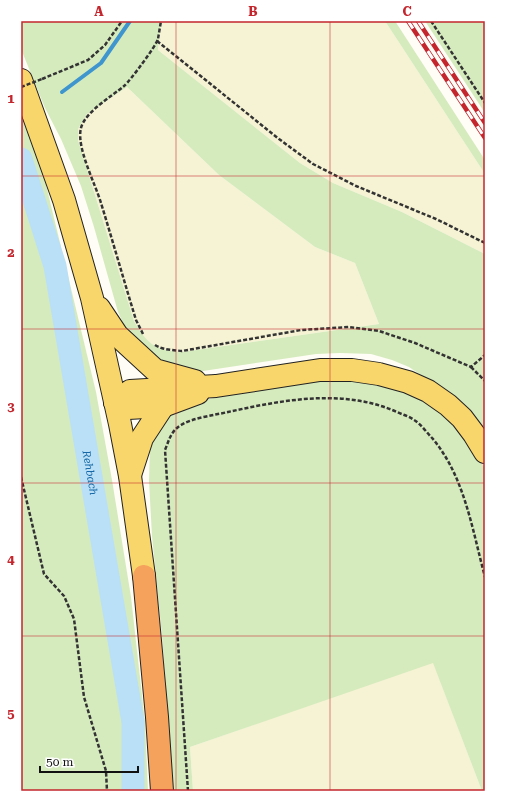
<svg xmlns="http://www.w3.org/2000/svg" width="506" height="812" viewBox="0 0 506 812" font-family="'Roboto Serif',serif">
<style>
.farmland{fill:#f6f3d4}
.green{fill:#d5ebbd;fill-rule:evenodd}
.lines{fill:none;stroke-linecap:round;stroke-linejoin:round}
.stream{stroke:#3f96cf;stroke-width:4}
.river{stroke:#b9e0f7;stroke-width:23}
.primary-casing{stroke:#222;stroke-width:24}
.motorway-casing{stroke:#222;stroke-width:24}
.path{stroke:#333;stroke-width:2.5;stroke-dasharray:4 2;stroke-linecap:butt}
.primary{stroke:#f9d66b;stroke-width:22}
.motorway{stroke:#f5a25d;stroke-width:22}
.rail-casing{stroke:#c4262e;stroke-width:4.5}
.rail{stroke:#fff;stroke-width:3;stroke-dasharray:9;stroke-linecap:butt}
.path-bridge{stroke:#333;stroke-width:2.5;stroke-dasharray:4 2;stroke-linecap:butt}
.grid{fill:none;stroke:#c4262e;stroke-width:1;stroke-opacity:0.55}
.labels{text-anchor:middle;stroke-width:4;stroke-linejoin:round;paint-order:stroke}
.water-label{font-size:11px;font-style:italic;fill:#1768a6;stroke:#fff}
.neatline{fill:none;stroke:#c4262e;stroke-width:1.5}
.grid-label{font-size:13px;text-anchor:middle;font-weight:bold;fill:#c4262e}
</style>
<rect width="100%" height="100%" fill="#fffdf5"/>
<g class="farmland">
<polygon points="161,21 385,21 485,174 485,254 402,212 333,183 300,163 158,50"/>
<polygon points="127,87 219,175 315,247 355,263 379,324 182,352 169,352 157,348 149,342 140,334 134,321 78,140 78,129 87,114"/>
<polygon points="433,662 482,791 193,791 190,747"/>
</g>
<g class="green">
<path d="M21 21H161L158 50 300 163 333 183 402 212 485 254V433L434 384 409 367 392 360 371 354 340 353 316 354 203 371H187L171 368 130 338 118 312 94 227 81 186 61 139 45 108 21 49ZM127 87 219 175 315 247 355 263 379 324 182 352C156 351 146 343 134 321L78 140V129L87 114Z"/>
<polygon points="385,21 395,21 485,160 485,174"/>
<polygon points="425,21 485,21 485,113"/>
<polygon points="21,99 34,135 96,392 112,480 131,597 145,722 148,791 21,791"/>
<polygon points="309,380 373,380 421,398 437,409 455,425 469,443 485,468 485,791 482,791 433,663 190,747 193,791 173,791 162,636 152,536 149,481 150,446 160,423 174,412 201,401 242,391"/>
</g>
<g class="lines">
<polyline class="stream" points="62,92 101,63 130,21"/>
<path class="river" id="s1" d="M21 159 55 266 133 722V791"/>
<g class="primary-casing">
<g id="primary">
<polyline points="21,80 64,200 92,298 120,424 130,476 144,576"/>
<polyline points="99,308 117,335 155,370 195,381"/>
<polyline points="115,402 130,391 216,386 320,370 352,370 379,374 408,382 428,391 448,405 462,418 474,434 485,452"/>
<polyline points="115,402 128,408 163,406 198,393"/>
<polyline points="130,475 142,438 163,406"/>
</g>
</g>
<g class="motorway-casing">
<polyline id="motorway" points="144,576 157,717 162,791"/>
</g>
<g class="path">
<polyline points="431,21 485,103"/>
<polyline points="157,41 279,139 313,164 356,186 436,219 485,243"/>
<polyline points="42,79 88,60 105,45 122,21"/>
<path d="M143 334 136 320C124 281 113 242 101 203 95 183 76 147 81 128 85 112 112 96 124 86 130 81 156 46 158 39 159 33 160 27 161 21"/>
<path d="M155 345C163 350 173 350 182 351L301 330 349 327 379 331 415 343 471 367 485 355"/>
<polyline points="471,367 485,381"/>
<polyline points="21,477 44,574 64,596 74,619 84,697 106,771 107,791"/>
<path d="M188 791 165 450C169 440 171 431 181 425 192 418 215 415 228 412 283 400 343 388 397 412 403 415 409 416 414 420 421 424 427 433 433 439 465 478 472 529 485 577"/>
</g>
<use href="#primary" class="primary"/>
<use href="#motorway" class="motorway"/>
<g class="rail-casing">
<g id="rail">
<polyline points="408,21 485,138"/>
<polyline points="418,21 485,123"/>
</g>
</g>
<use href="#rail" class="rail"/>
<polyline class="path-bridge" points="21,87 42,79"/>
</g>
<path class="grid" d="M176 21V791M330 21V791M21 176H485M21 329H485M21 483H485M21 636H485"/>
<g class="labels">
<g class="water-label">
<text dy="4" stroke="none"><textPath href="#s1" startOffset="322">Rehbach</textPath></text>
</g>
</g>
<rect width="506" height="812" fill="none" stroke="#ffffff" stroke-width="44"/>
<path d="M40 766v6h98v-6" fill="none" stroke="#111111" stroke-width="2"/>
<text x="46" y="766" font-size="12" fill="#111111" stroke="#ffffff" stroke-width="3" paint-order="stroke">50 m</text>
<rect x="22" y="22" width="462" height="768" class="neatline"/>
<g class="grid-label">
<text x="99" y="16">A</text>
<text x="253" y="16">B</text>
<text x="407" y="16">C</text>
<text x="11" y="103">1</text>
<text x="11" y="257">2</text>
<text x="11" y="411">3</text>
<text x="11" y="564">4</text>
<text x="11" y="718">5</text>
</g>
</svg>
